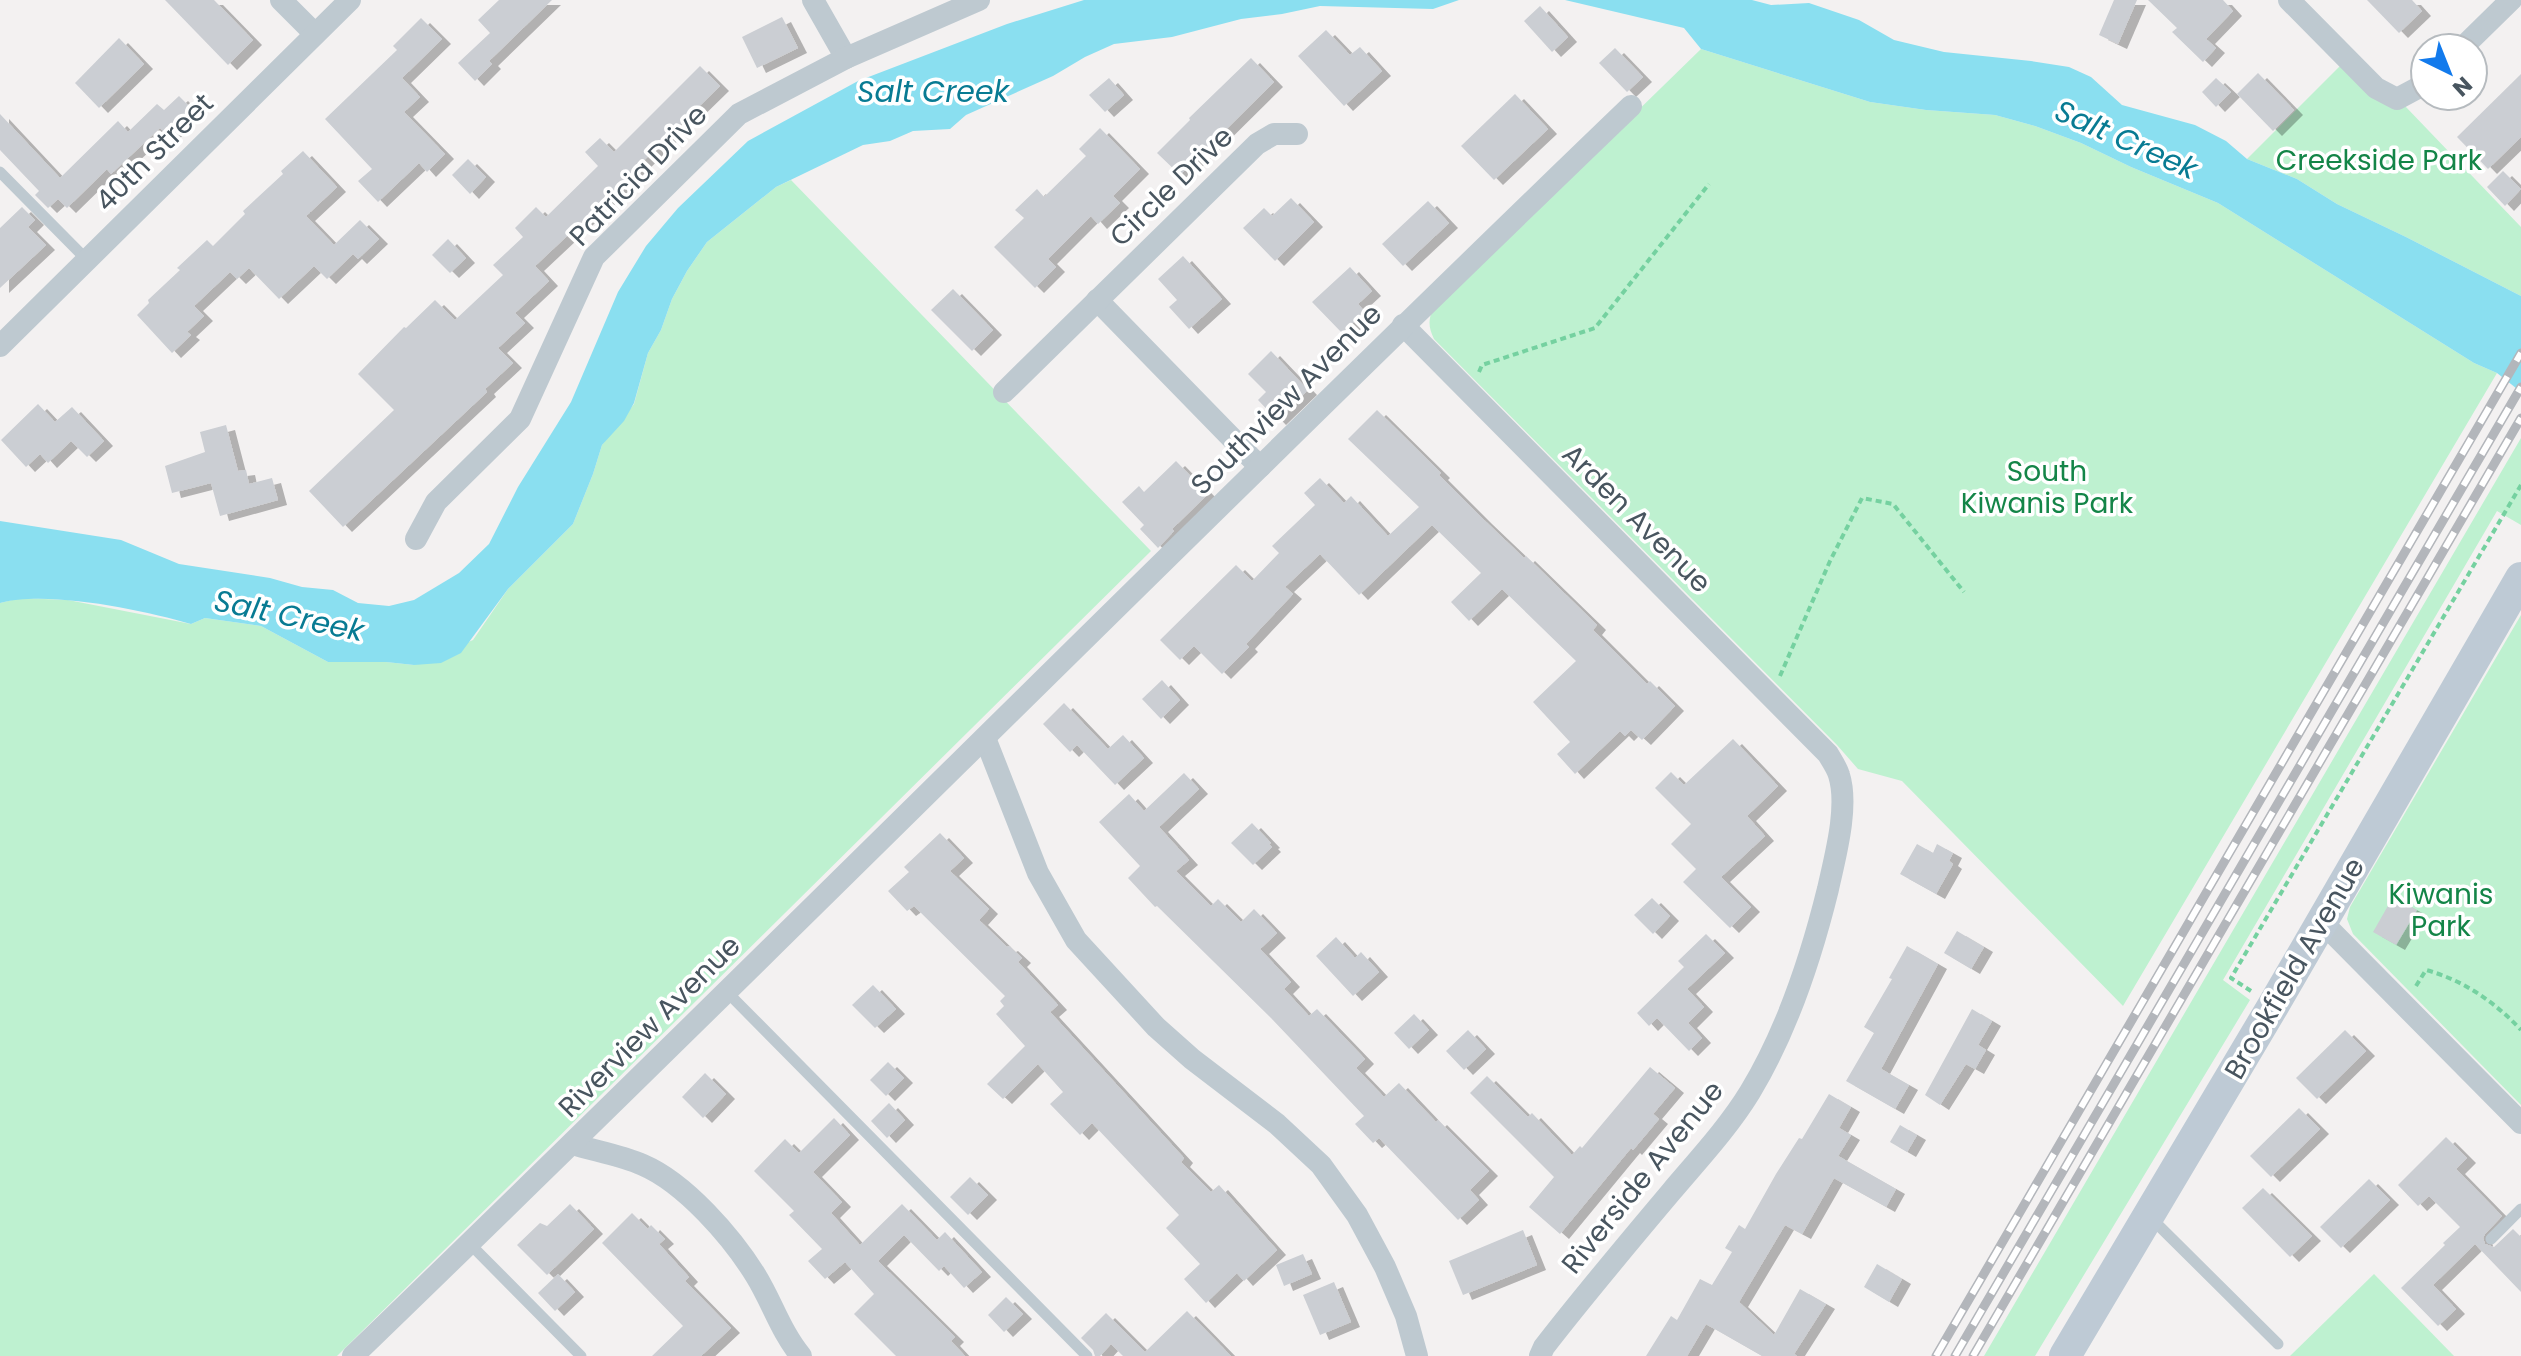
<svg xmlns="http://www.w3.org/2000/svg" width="2521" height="1356" viewBox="0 0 2521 1356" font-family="Poppins,sans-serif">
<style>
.green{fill:#bef1d0}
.water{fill:#8adff0}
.building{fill:#cbced3;filter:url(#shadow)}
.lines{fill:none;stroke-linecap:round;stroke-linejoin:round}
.path{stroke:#75d1a0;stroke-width:4;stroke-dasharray:6 4;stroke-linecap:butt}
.lane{stroke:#bec9d0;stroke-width:11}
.street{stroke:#bec9d0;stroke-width:22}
.secondary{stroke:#becad5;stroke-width:32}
.rail-casing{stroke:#b3b6bb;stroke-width:9}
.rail{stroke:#fff;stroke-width:6;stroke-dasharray:18;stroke-linecap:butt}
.labels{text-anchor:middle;stroke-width:7;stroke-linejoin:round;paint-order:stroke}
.street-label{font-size:28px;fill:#48555f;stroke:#fff}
.park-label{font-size:28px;fill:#148548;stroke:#fff}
.water-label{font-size:30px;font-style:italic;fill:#087b93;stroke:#fff}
</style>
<defs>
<filter id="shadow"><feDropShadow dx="9" dy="5" stdDeviation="0" flood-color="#0004"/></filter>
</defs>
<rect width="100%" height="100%" fill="#f3f1f1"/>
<g class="green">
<path d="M1701 49 1870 102 1926 110 1995 115 2035 126 2081 143 2131 167 2218 203 2474 363 2497 373 2123 1006 1902 781 1858 769 1837 745 1434 339C1429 328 1428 322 1432 311Z"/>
<polygon points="2341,65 2405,106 2521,227 2521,296 2406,237 2337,204 2297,179 2247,159"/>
<polygon points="791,180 1151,551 337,1356 0,1356 0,603 20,598 68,600 191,624 205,618 261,626 328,662 386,662 414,665 473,640 508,589 573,524 593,474 602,445 634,404 648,353 661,330 672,299 687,271 707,242 776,187"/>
<polygon points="2521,438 2521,525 2497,511 2223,980 2250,1000 2035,1356 1984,1356"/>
<polygon points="2521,615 2521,1105 2353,934 2347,919 2350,907"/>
<polygon points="2374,1274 2454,1356 2290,1356"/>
</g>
<g class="water">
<path d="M1084 0H1459L1433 9 1320 6 1282 14 1241 19 1172 37 1114 44 1085 57 1053 76 966 115 950 129 913 131 890 141 863 145 776 187 707 242 687 271 672 299 661 330 648 353 634 403 624 421 602 445 593 474 573 524 508 589 461 653 441 663 414 665 386 662H328L261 626 205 618 191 624C142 610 48 590 0 603V521L121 540 179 564 270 578 302 587 333 590 358 603 389 606 414 600 459 573 489 544 518 487 571 402 618 292 646 246 678 208 748 141 858 81 1007 24Z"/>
<polygon points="1565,0 1752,0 1771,5 1809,3 1859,20 1894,40 1944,52 2031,61 2069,67 2091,77 2122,105 2195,125 2226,141 2247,159 2297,179 2337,204 2406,237 2521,296 2521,392 2497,373 2474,363 2218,203 2131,167 2081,143 2035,126 1995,115 1926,110 1870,102 1701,49 1684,28"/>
</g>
<g class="building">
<polygon points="165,0 214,0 253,40 228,65"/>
<polygon points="499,0 552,0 489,61 492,64 475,81 458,63 490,33 478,20"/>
<polygon points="2114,0 2137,0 2118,44 2099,35"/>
<polygon points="2148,0 2223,0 2233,11 2206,39 2216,48 2203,62 2172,32 2177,28"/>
<polygon points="2367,0 2412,0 2422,11 2399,33"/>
<polygon points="1540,6 1568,37 1552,52 1524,21"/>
<polygon points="782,17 798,48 757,68 742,37"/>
<polygon points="421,18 442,39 402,78 420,97 404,112 445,154 427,172 419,163 378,202 358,181 372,169 325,119 397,50 393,46"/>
<polygon points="1326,30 1350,55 1360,47 1382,71 1344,106 1298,56"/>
<polygon points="119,38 144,64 99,108 75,83"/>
<polygon points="1615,48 1643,77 1627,92 1599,63"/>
<polygon points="1251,58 1274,82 1180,175 1157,153 1190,120 1189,118"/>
<polygon points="700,66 720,86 633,171 636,175 618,192 616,190 535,266 549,281 515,313 525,323 498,348 513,363 485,389 487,392 343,527 309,491 394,410 358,374 404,327 406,328 435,300 455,320 503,275 493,265 523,237 515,228 536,207 546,217 598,166 585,152 600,138 614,152"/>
<polygon points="2258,73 2294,110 2273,131 2237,94"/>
<polygon points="2521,74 2521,137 2488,169 2457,137"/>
<polygon points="1109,78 1124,95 1105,112 1089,95"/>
<polygon points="2216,78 2231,92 2216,107 2202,92"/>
<polygon points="1515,94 1548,129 1494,180 1461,146"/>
<polygon points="179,96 194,111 168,136 160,128 111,174 107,169 67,208 58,199 48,208 35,195 39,191 0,150 0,114 60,178 118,121 128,132 157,104 164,110"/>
<polygon points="1100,128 1140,169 1113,196 1120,203 1098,224 1091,216 1048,259 1056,267 1035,288 994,247 1024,218 1015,210 1037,189 1044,197 1086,156 1079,149"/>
<polygon points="303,151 337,187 306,216 334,245 360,220 379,239 358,259 353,254 327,279 314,266 279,299 249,268 237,279 230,272 194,306 204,316 187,332 191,335 172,353 137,315 149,303 148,300 180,270 177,268 207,240 213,246 245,214 243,211 283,174 281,171"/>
<polygon points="468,159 486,177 470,194 452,175"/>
<polygon points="2503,171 2521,189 2505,206 2487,187"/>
<polygon points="1291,198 1314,222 1275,261 1243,228 1264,208 1272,216"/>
<polygon points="1428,201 1449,223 1403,266 1382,244"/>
<polygon points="22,207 35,220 28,227 46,245 0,288 0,228"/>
<polygon points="448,239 466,258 450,273 432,255"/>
<polygon points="1183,256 1222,299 1189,329 1169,307 1177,300 1158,279"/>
<polygon points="1350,267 1372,291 1358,304 1365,312 1342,333 1312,302"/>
<polygon points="953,289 993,330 972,351 931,310"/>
<polygon points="1271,351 1308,390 1277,420 1258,400 1266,392 1248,374"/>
<polygon points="38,404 55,422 72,407 104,441 87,457 71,441 48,463 40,454 26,467 1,440"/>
<polygon points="1377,410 1441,473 1439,475 1483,519 1524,558 1526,556 1597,625 1593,630 1647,684 1650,681 1675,706 1642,740 1631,730 1625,736 1620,731 1575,774 1557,754 1570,742 1533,702 1576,661 1502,589 1469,621 1451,602 1481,573 1432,525 1359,595 1320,554 1285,587 1293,594 1246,644 1249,647 1222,674 1194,646 1180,660 1160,640 1236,565 1252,581 1279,553 1272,546 1315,505 1304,493 1320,478 1344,503 1351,496 1388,536 1419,507 1348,439"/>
<polygon points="226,425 238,471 246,470 249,484 272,478 278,500 220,516 211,483 172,493 165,466 205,452 200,432"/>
<polygon points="1176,461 1208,494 1172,529 1174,531 1158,548 1140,529 1144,525 1122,502 1139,486 1144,492"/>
<polygon points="1162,680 1180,700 1161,719 1142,699"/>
<polygon points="1064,703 1108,749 1123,735 1144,758 1115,785 1077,745 1070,752 1043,724"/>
<polygon points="1733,739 1778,786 1747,816 1765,836 1721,877 1751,907 1730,928 1683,882 1696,869 1671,844 1691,824 1655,788 1671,772 1684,785"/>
<polygon points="1184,773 1199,789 1159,827 1189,860 1176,871 1211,906 1218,899 1241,922 1254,909 1277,933 1260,949 1291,982 1284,989 1309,1016 1317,1009 1365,1059 1356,1068 1384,1097 1399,1083 1436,1122 1438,1120 1489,1171 1470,1190 1479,1200 1458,1220 1379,1138 1373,1143 1355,1124 1364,1116 1271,1018 1157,906 1155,907 1128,878 1140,866 1099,822 1129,794 1144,811"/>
<polygon points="1252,823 1271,843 1269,844 1272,847 1253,865 1231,843"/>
<polygon points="940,833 964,858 950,871 989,909 979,920 1007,947 1009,946 1022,958 1018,962 1058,1005 1050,1012 1184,1158 1181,1162 1211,1192 1219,1185 1277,1250 1244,1281 1237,1273 1206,1303 1184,1279 1200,1264 1166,1228 1179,1215 1092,1123 1080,1135 1050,1104 1063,1092 1038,1064 1003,1099 987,1084 1025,1046 996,1014 1004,1006 1000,1001 1005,996 914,906 907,911 888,891 909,872 904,867"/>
<polygon points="1917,844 1933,853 1937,844 1953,853 1949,861 1953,864 1936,894 1900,874"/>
<polygon points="2393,897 2417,910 2396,945 2373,932"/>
<polygon points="1652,898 1670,916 1653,934 1634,915"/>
<polygon points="1957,931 1984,947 1971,969 1944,953"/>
<polygon points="1706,934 1725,953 1687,989 1704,1007 1688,1023 1702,1038 1689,1051 1657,1018 1649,1026 1637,1013 1684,967 1678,961"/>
<polygon points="1336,937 1355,958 1361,952 1379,972 1353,996 1316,956"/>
<polygon points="1907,946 1938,964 1881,1069 1909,1085 1895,1109 1846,1081 1874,1033 1864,1027 1892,979 1889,978"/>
<polygon points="873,985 896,1009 875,1028 852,1005"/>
<polygon points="1972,1009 1992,1021 1978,1045 1986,1050 1975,1069 1966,1064 1940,1105 1925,1095"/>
<polygon points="1414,1014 1429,1030 1409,1049 1394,1033"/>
<polygon points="1468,1030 1486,1049 1464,1070 1446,1051"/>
<polygon points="2345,1030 2366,1051 2317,1099 2296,1078"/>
<polygon points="888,1062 904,1078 886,1096 870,1080"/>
<polygon points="1650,1067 1675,1088 1653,1114 1659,1119 1633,1150 1631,1148 1560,1234 1529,1207 1554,1177 1470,1093 1487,1076 1528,1117 1532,1113 1572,1155 1580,1146 1582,1148"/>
<polygon points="705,1073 726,1094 703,1118 682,1097"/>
<polygon points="1829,1094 1851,1107 1839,1128 1851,1135 1838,1156 1896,1189 1886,1207 1834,1178 1802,1234 1785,1225 1739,1302 1774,1335 1800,1289 1826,1304 1794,1354 1797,1356 1762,1356 1706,1324 1687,1356 1646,1356 1671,1316 1677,1320 1700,1279 1712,1285 1732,1252 1725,1248 1739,1225 1745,1229 1776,1174 1799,1138 1802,1139"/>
<polygon points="889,1103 905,1120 887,1138 871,1121"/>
<polygon points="2299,1108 2320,1129 2271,1177 2250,1156"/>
<polygon points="834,1118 850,1135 813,1172 842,1202 831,1213 860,1245 902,1204 937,1240 945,1232 982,1272 964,1288 944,1266 939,1271 904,1235 878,1261 955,1337 951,1341 965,1356 896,1356 854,1314 874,1294 845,1262 825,1279 808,1261 822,1249 789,1215 794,1211 754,1171 785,1139 799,1153"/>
<polygon points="1900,1125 1917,1135 1907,1152 1890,1142"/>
<polygon points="2446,1137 2467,1158 2456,1169 2502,1216 2485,1234 2483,1238 2485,1244 2494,1247 2513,1229 2521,1237 2521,1292 2475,1244 2433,1285 2456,1309 2438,1326 2401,1288 2445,1245 2443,1243 2460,1227 2429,1196 2418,1206 2398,1185"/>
<polygon points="970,1177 988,1195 968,1215 950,1197"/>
<polygon points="2369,1179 2390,1200 2341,1248 2320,1227"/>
<polygon points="2263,1188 2312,1236 2290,1257 2242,1208"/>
<polygon points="570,1204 594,1229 547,1275 517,1245 540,1223 547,1226"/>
<polygon points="632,1213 648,1229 651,1225 665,1239 659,1244 689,1277 685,1281 731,1328 701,1356 652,1356 683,1326 602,1243"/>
<polygon points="1523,1230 1537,1265 1463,1295 1449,1261"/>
<polygon points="1303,1254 1312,1274 1284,1286 1276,1265"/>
<polygon points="1877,1264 1902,1279 1889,1302 1864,1287"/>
<polygon points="558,1274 575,1292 555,1311 538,1293"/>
<polygon points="1334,1282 1351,1322 1320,1335 1303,1295"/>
<polygon points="1006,1297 1023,1314 1004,1332 988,1315"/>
<polygon points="1187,1311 1231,1356 1123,1356 1111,1344 1100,1356 1095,1356 1093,1350 1081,1338 1106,1313 1145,1352"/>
</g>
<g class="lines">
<g class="path">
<polyline points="1479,372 1482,365 1595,328 1709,184"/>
<polyline points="1780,676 1830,561 1862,498 1893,504 1964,592"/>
<path d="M2416 986 2426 970C2463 980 2495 1002 2521 1030"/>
<polyline points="2251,991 2231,978 2521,485"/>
</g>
<g class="lane">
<polyline points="0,172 87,260"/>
<polyline points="727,992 1087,1356"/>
<polyline points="2151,1218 2278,1344"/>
<polyline points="2491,1239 2521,1209"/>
<polyline points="470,1244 581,1356"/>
</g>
<g class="street">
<polyline points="281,0 315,34"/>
<polyline points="813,0 846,58"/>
<polyline points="2289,0 2376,88 2397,99 2425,84"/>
<polyline points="2462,48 2511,0"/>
<polyline points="1097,300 1260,467"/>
<path d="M1403 325 1828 754C1832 761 1837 768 1839 775 1849 807 1835 857 1828 889 1811 958 1787 1031 1750 1092 1728 1128 1698 1160 1671 1192 1628 1243 1585 1294 1544 1347L1540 1356"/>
<polyline points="0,346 350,0"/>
<polyline points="1004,392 1257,144 1274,134 1297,134"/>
<polyline points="416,539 436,502 520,419 594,257 739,114 846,58 979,0"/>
<polyline points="985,738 1038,873 1076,940 1156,1027 1192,1059 1277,1124 1321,1165 1357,1215 1385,1267 1406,1316 1417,1356"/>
<polyline points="2322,922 2521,1123"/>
<path d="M572 1144C595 1151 621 1155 643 1165 685 1183 732 1237 756 1276 772 1302 781 1332 801 1356"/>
<path d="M353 1356C782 942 1201 519 1631 106"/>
</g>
<polyline class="secondary" points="2065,1356 2273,1006 2521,578"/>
<g class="rail-casing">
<g id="rail">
<polyline points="1936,1356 2521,353"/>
<polyline points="1955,1356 2521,387"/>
<polyline points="1973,1356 2521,418"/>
</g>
</g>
<use href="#rail" class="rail"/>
</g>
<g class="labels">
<g class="street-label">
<text transform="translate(154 152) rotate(-45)" y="10">40th Street</text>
<text transform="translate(638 175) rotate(-46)" y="10">Patricia Drive</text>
<text transform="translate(1171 186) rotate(-44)" y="10">Circle Drive</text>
<text transform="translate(1286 399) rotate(-45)" y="10">Southview Avenue</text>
<text transform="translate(1637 518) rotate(45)" y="10">Arden Avenue</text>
<text transform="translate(2294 968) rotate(-60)" y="10">Brookfield Avenue</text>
<text transform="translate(649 1026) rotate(-45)" y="10">Riverview Avenue</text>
<text transform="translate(1642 1177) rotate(-51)" y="10">Riverside Avenue</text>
</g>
<g class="park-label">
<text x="2379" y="170">Creekside Park</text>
<text x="2047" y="481">South<tspan x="2047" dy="32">Kiwanis Park</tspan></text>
<text x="2441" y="904">Kiwanis<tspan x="2441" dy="32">Park</tspan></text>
</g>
<g class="water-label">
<text x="933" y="102">Salt Creek</text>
<text transform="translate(2126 140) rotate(24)" y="10">Salt Creek</text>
<text transform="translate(289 616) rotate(12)" y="10">Salt Creek</text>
</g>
</g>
<g transform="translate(2449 72) rotate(137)"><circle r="38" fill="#ffffff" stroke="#b6bbbf" stroke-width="2"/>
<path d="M0-6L14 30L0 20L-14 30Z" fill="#127aec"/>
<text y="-12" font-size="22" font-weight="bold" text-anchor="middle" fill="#48555f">N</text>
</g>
</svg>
